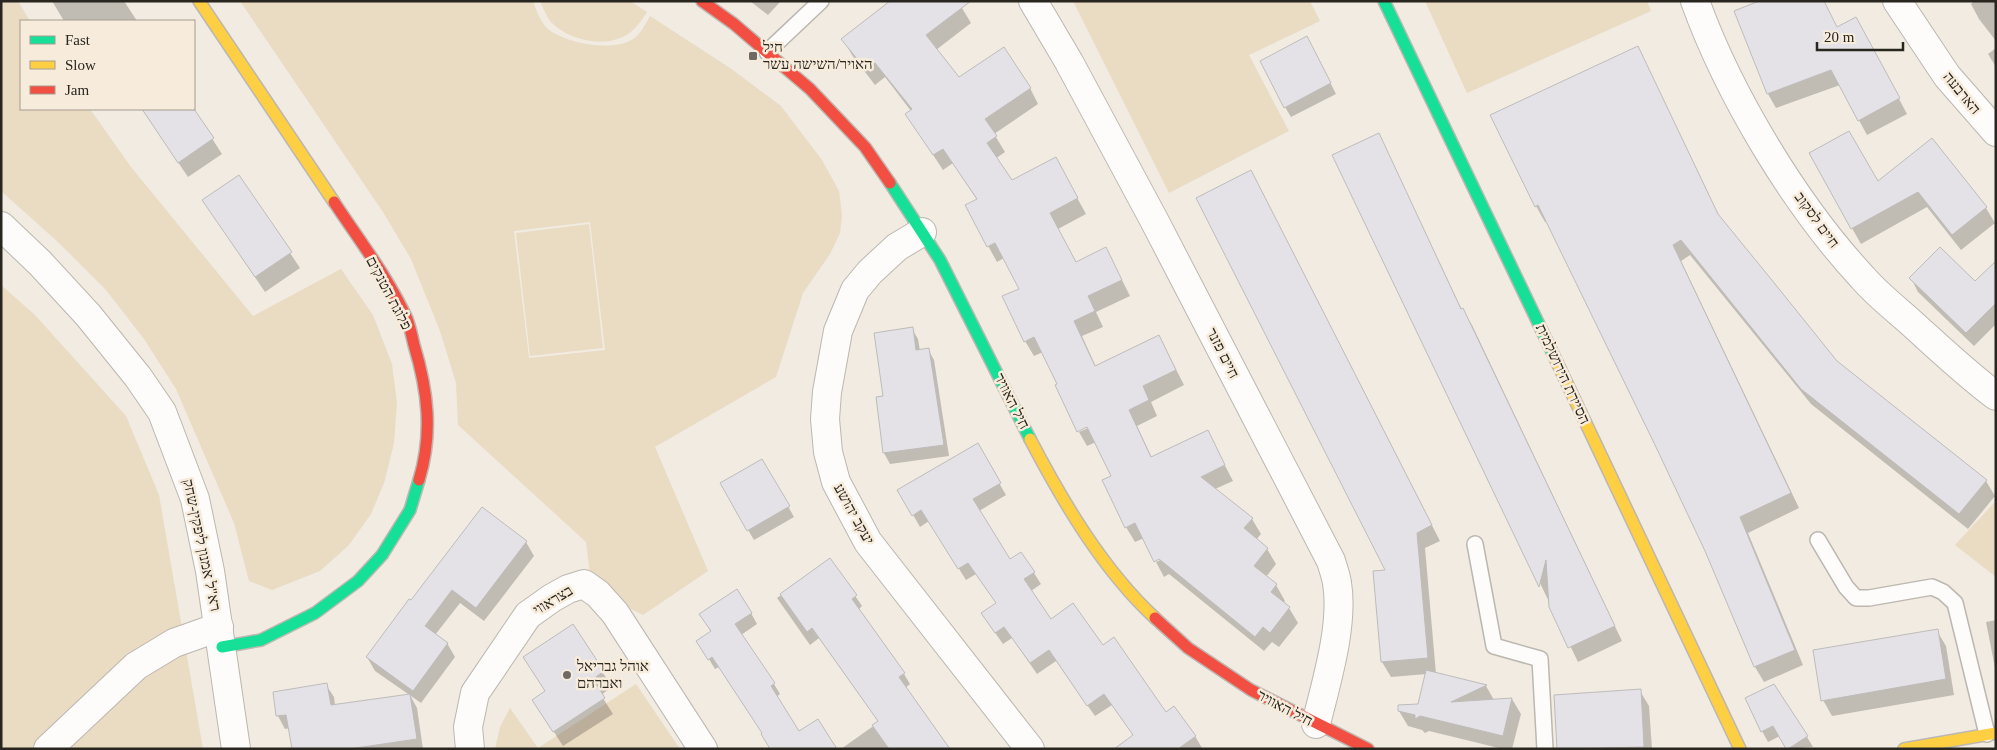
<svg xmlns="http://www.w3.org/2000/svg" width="1997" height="750" viewBox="0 0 1997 750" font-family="'Times New Roman','Noto Sans Hebrew',serif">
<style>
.green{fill:#eadbc3;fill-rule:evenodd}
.shadow{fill:#0003}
.building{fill:#e4e2e7;stroke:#bebcba}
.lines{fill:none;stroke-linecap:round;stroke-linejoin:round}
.lane-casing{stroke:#bcb7b0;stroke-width:18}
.street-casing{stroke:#bcb7b0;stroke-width:30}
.fast-casing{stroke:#bcb7b0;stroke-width:14}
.slow-casing{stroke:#bcb7b0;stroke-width:14}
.jam-casing{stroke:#bcb7b0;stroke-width:14}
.lane{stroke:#fdfcfa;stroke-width:15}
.street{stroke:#fdfcfa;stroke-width:28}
.fast{stroke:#16e098;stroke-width:11}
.slow{stroke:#ffcf43;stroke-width:11}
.jam{stroke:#f24e42;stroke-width:11}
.poi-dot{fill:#6f6a63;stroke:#f7ecdb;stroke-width:2}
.labels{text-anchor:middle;stroke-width:5;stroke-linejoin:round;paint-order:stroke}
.poi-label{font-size:15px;fill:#29251f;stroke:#f7ecdb;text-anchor:start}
.street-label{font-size:15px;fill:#29251f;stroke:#f7ecdb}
</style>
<rect width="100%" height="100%" fill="#f1ebe1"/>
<g class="green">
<polygon points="1,1 18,1 30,21 21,21 21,109 90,109 131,167 253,316 341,269 373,315 392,364 397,403 394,443 384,483 371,514 349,545 320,571 272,590 249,581 234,523 176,389 144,339 106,290 58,242 1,191"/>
<path d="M240 1H533C536 10 541 23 548 29 567 44 618 54 637 36 642 31 646 23 650 16L730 68 781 106 822 160 839 191 842 215 840 233 830 254 803 293 776 377 655 447 708 571 643 615 592 590 586 542 458 425 456 383 440 331 411 259 383 212ZM590 222 605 350 529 358 514 231Z"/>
<path d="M540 1H630L647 12C643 18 638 25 633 30 612 50 570 42 551 22 546 16 543 7 540 1Z"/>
<polygon points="1073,1 1310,1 1320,21 1249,55 1289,131 1169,193"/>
<polygon points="1425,1 1647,1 1651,11 1467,93"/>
<polygon points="589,224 603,348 530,356 516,233"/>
<polygon points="1,285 35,315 126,416 159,495 203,749 1,749"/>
<polygon points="1996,501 1996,577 1955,545"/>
<polygon points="636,684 680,749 495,749 500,727 510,708 538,748"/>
</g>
<g class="shadow">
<polygon points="52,1 124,1 137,21 64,21"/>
<polygon points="750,1 781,1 768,15"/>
<polygon points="1974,1 1996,1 1996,41 1979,19 1971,4"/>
<polygon points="962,8 971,23 936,50 959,79 1030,88 1038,104 994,134 1005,152 995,159 1011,182 1064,174 1086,214 1058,229 1076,263 1114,264 1130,296 1096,312 1103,327 1082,336 1096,367 1159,336 1184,385 1151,402 1157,416 1137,426 1152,458 1207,431 1233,481 1215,489 1252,519 1261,534 1256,540 1267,549 1276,564 1266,577 1276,585 1285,601 1283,603 1289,608 1298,623 1279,647 1272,642 1264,651 1169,574 1164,577 1156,562 1165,558 1144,538 1135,542 1126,527 1113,477 1096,442 1087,446 1079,432 1093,426 1059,385 1043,352 1034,356 1025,341 1020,289 1004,258 997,262 966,206 977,200 953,163 943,170 916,129 911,111 885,77 875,85 852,55 843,39"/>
<polygon points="1837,28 1864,33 1907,114 1867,135 1840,85 1776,108 1768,94"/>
<polygon points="1638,48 1721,220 1836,362 1986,481 1995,496 1968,529 1811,404 1690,255 1681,261 1799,508 1748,533 1803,665 1764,682 1755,667 1706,550 1547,221 1545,222 1536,206"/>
<polygon points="1996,48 1996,67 1988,54"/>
<polygon points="1313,49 1336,94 1291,117 1285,107"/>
<polygon points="142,109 193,109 222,154 188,177"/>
<polygon points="1379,135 1462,310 1472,325 1622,641 1578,662 1334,155"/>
<polygon points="1932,140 1986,208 1995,223 1961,250 1927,207 1861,244 1810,154 1877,183"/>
<polygon points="239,176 300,268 265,292 213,215"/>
<polygon points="1259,187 1440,541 1425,548 1436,674 1486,686 1494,700 1512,699 1521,714 1512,749 1503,749 1429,731 1425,733 1422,730 1408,726 1399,711 1419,705 1427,674 1391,677 1382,662 1387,571"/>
<polygon points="1996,263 1996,324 1974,346 1918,292 1911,278 1976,283"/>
<polygon points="912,329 918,339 920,351 928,349 934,360 949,456 890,464 884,453 877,398 884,397"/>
<polygon points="977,445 1006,495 979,511 1010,561 1021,553 1034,573 1041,584 1031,591 1050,620 1103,647 1165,714 1195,736 1202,748 1123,749 1134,736 1112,705 1095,716 1056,661 1037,674 1012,638 1003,644 982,614 997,604 976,574 966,580 929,521 920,527 899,490"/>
<polygon points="762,460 794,517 754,540 721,484"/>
<polygon points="526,542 534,556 484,621 460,603 435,635 447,643 455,657 421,703 375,671 367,657 411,602"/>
<polygon points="830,559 862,606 858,610 904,674 910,684 905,688 948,749 841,749 879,722 819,638 810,645 777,598"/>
<polygon points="751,613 757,624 741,635 774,684 780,694 776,697 798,732 763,734 719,667 715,669 704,651 711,632 700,614"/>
<polygon points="1996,620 1996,673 1986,622"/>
<polygon points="573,626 612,687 601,695 613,714 563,746 543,715 546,692"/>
<polygon points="1937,631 1946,646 1954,695 1832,716 1823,700"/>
<polygon points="326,685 334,697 335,706 410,695 417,708 423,749 293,749 290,728 285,729 278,716 274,693"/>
<polygon points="1773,686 1807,737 1813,747 1787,749 1780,736 1768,742 1762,731"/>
<polygon points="1640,691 1649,706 1652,749 1558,749"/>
</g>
<g class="building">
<polygon points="890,1 971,1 926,35 959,77 1004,47 1031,88 985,119 997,136 987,143 1012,180 1056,157 1078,198 1050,213 1076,262 1106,247 1122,280 1088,296 1095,311 1074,321 1095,366 1159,335 1176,370 1143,386 1149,400 1129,410 1151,457 1208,430 1225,465 1201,477 1253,518 1244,528 1268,548 1254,566 1277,584 1271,592 1290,607 1270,633 1263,627 1255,637 1159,559 1154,562 1135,523 1125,528 1102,480 1111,476 1087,427 1077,432 1055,385 1057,384 1034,337 1024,342 1002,296 1019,289 995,243 987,247 965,205 977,199 943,149 933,155 905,114 912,109 875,63 866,70 841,39"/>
<polygon points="1759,1 1824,1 1837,27 1856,17 1900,98 1858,121 1831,70 1767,94 1734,11"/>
<polygon points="1307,36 1331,83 1284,108 1260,61"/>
<polygon points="1638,46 1718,214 1771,279 1837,361 1987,480 1959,514 1801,389 1681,240 1673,245 1791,493 1740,517 1795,650 1754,667 1705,551 1655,445 1538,205 1535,207 1490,115"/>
<polygon points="142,109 194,109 214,138 178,163"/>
<polygon points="1849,131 1878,181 1932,138 1987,207 1952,235 1918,192 1851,229 1809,153"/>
<polygon points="1379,133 1461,309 1463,308 1615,626 1568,648 1549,607 1546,560 1539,587 1332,155"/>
<polygon points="1251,170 1432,525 1417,533 1428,658 1381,662 1373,571 1385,570 1196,198"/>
<polygon points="239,175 292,252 255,277 202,200"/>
<polygon points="1940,247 1975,281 1996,261 1996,303 1966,333 1909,278"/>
<polygon points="913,327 916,350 929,348 944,445 883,453 876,397 883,396 874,333"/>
<polygon points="978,443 1001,483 973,499 1010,559 1021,552 1035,572 1024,579 1051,619 1073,603 1103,645 1114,637 1166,712 1174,706 1196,736 1178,749 1114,749 1133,735 1104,694 1087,706 1049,650 1030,663 1004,627 995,633 981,613 996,603 968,563 958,569 921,510 912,516 897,490"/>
<polygon points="762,459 790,506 747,531 720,483"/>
<polygon points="482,507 527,541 476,608 452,590 425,626 448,643 413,691 366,657 409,599 411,600"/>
<polygon points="830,558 857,595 852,599 905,673 899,677 950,749 889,749 872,725 878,721 812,628 807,632 780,594"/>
<polygon points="737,589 752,613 735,624 775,683 771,686 799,731 818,719 837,749 770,749 761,734 762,733 712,657 708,660 696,641 711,631 699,614"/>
<polygon points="573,624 604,671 593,679 605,698 553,732 532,700 545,691 523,657"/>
<polygon points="1938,629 1946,679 1821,701 1813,650"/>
<polygon points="1426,670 1487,685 1451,702 1512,698 1503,736 1420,716 1415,719 1415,715 1398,711 1398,705 1418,704"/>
<polygon points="327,683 331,705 410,694 417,739 349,749 292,749 286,715 276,716 273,692"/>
<polygon points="1774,684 1808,736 1788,749 1786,749 1773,726 1761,732 1745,698"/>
<polygon points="1641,689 1644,747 1557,749 1554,695"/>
</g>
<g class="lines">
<g class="lane-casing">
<g id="lane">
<polyline points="767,52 821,1"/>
<polyline points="1818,540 1846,587 1856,598 1869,598 1932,587 1943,592 1955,603 1987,734"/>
<polyline points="1475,544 1494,646 1540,659 1545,749"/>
</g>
</g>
<g class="street-casing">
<g id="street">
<path d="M1033 1 1069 62 1154 220 1331 561C1333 568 1336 576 1337 583 1344 625 1326 683 1316 724"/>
<path d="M1695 1C1729 95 1795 205 1863 278 1876 293 1892 306 1907 319 1936 345 1965 373 1996 396"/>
<polyline points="1897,1 1947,76 1996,132"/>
<polyline points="1,226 40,263 88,315 138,377 162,412 195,499 210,571 236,749"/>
<polyline points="922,232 897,247 870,272 855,290 838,331 827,392 825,419 828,452 836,482 868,542 1030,749"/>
<polyline points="48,749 136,666 174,643 219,627"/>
<polyline points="470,749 468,727 475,693 528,615 552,598 568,589 584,584 598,594 615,613 703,749"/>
</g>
</g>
<g class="fast-casing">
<g id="fast">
<polyline points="1384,1 1555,358"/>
<polyline points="890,183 940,260 1030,439"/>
<polyline points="222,647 261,640 315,613 358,581 382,555 410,510 419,480"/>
</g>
</g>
<g class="slow-casing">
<g id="slow">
<polyline points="199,1 334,202"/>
<polyline points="1555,358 1740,749"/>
<path d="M1030 439C1063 502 1103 570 1155 618"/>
<polyline points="1904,749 1996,733"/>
</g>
</g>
<g class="jam-casing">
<g id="jam">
<polyline points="702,1 734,24 810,89 865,147 890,183"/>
<path d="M334 202C359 240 388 277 407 319 410 327 412 336 414 345 428 391 433 434 419 480"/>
<polyline points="1155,618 1188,648 1251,690 1368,749"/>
</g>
</g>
<use href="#lane" class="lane"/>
<use href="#street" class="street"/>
<use href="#fast" class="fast"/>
<use href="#slow" class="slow"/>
<use href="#jam" class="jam"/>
</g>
<g class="poi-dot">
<rect x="748" y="51" width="10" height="10" rx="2.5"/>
<circle cx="567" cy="675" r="5"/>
</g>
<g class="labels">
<g class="poi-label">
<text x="763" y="52">חיל<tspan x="763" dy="17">האויר/השישה עשר</tspan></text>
<text x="577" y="671">אוהל גבריאל<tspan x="577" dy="17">ואברהם</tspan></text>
</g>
<g class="street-label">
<text transform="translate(1962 93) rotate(51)" y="5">הארבעה</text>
<text transform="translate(1817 220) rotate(54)" y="5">חיים לסקוב</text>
<text transform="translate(389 293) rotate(62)" y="5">פלוגת הטנקים</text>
<text transform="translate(1223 353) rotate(63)" y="5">חיים פזנר</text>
<text transform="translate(1563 374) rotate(65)" y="5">הסיירת הירושלמית</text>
<text transform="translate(1012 401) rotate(63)" y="5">חיל האוויר</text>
<text transform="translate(854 514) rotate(61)" y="5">יעקב יהושע</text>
<text transform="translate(202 545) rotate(78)" y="5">רא"ל אמנון ליפקין-שחק</text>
<text transform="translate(553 600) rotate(-31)" y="5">בצראווי</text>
<text transform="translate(1285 708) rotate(28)" y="5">חיל האוויר</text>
</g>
</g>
<rect width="1997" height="750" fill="none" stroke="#29251f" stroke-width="5"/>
<rect x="20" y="20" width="175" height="90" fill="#f7ecdb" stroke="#a59c90"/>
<rect x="30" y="36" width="25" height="8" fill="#16e098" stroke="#a59c90"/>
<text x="65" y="45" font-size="15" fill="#29251f">Fast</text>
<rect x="30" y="61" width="25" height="8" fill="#ffcf43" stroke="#a59c90"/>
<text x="65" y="70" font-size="15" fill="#29251f">Slow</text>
<rect x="30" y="86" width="25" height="8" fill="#f24e42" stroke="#a59c90"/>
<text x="65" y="95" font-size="15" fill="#29251f">Jam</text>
<path d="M1817 42v8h86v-8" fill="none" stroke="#29251f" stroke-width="2.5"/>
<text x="1824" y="42" font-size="15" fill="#29251f" stroke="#f7ecdb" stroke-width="4" paint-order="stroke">20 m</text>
</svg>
